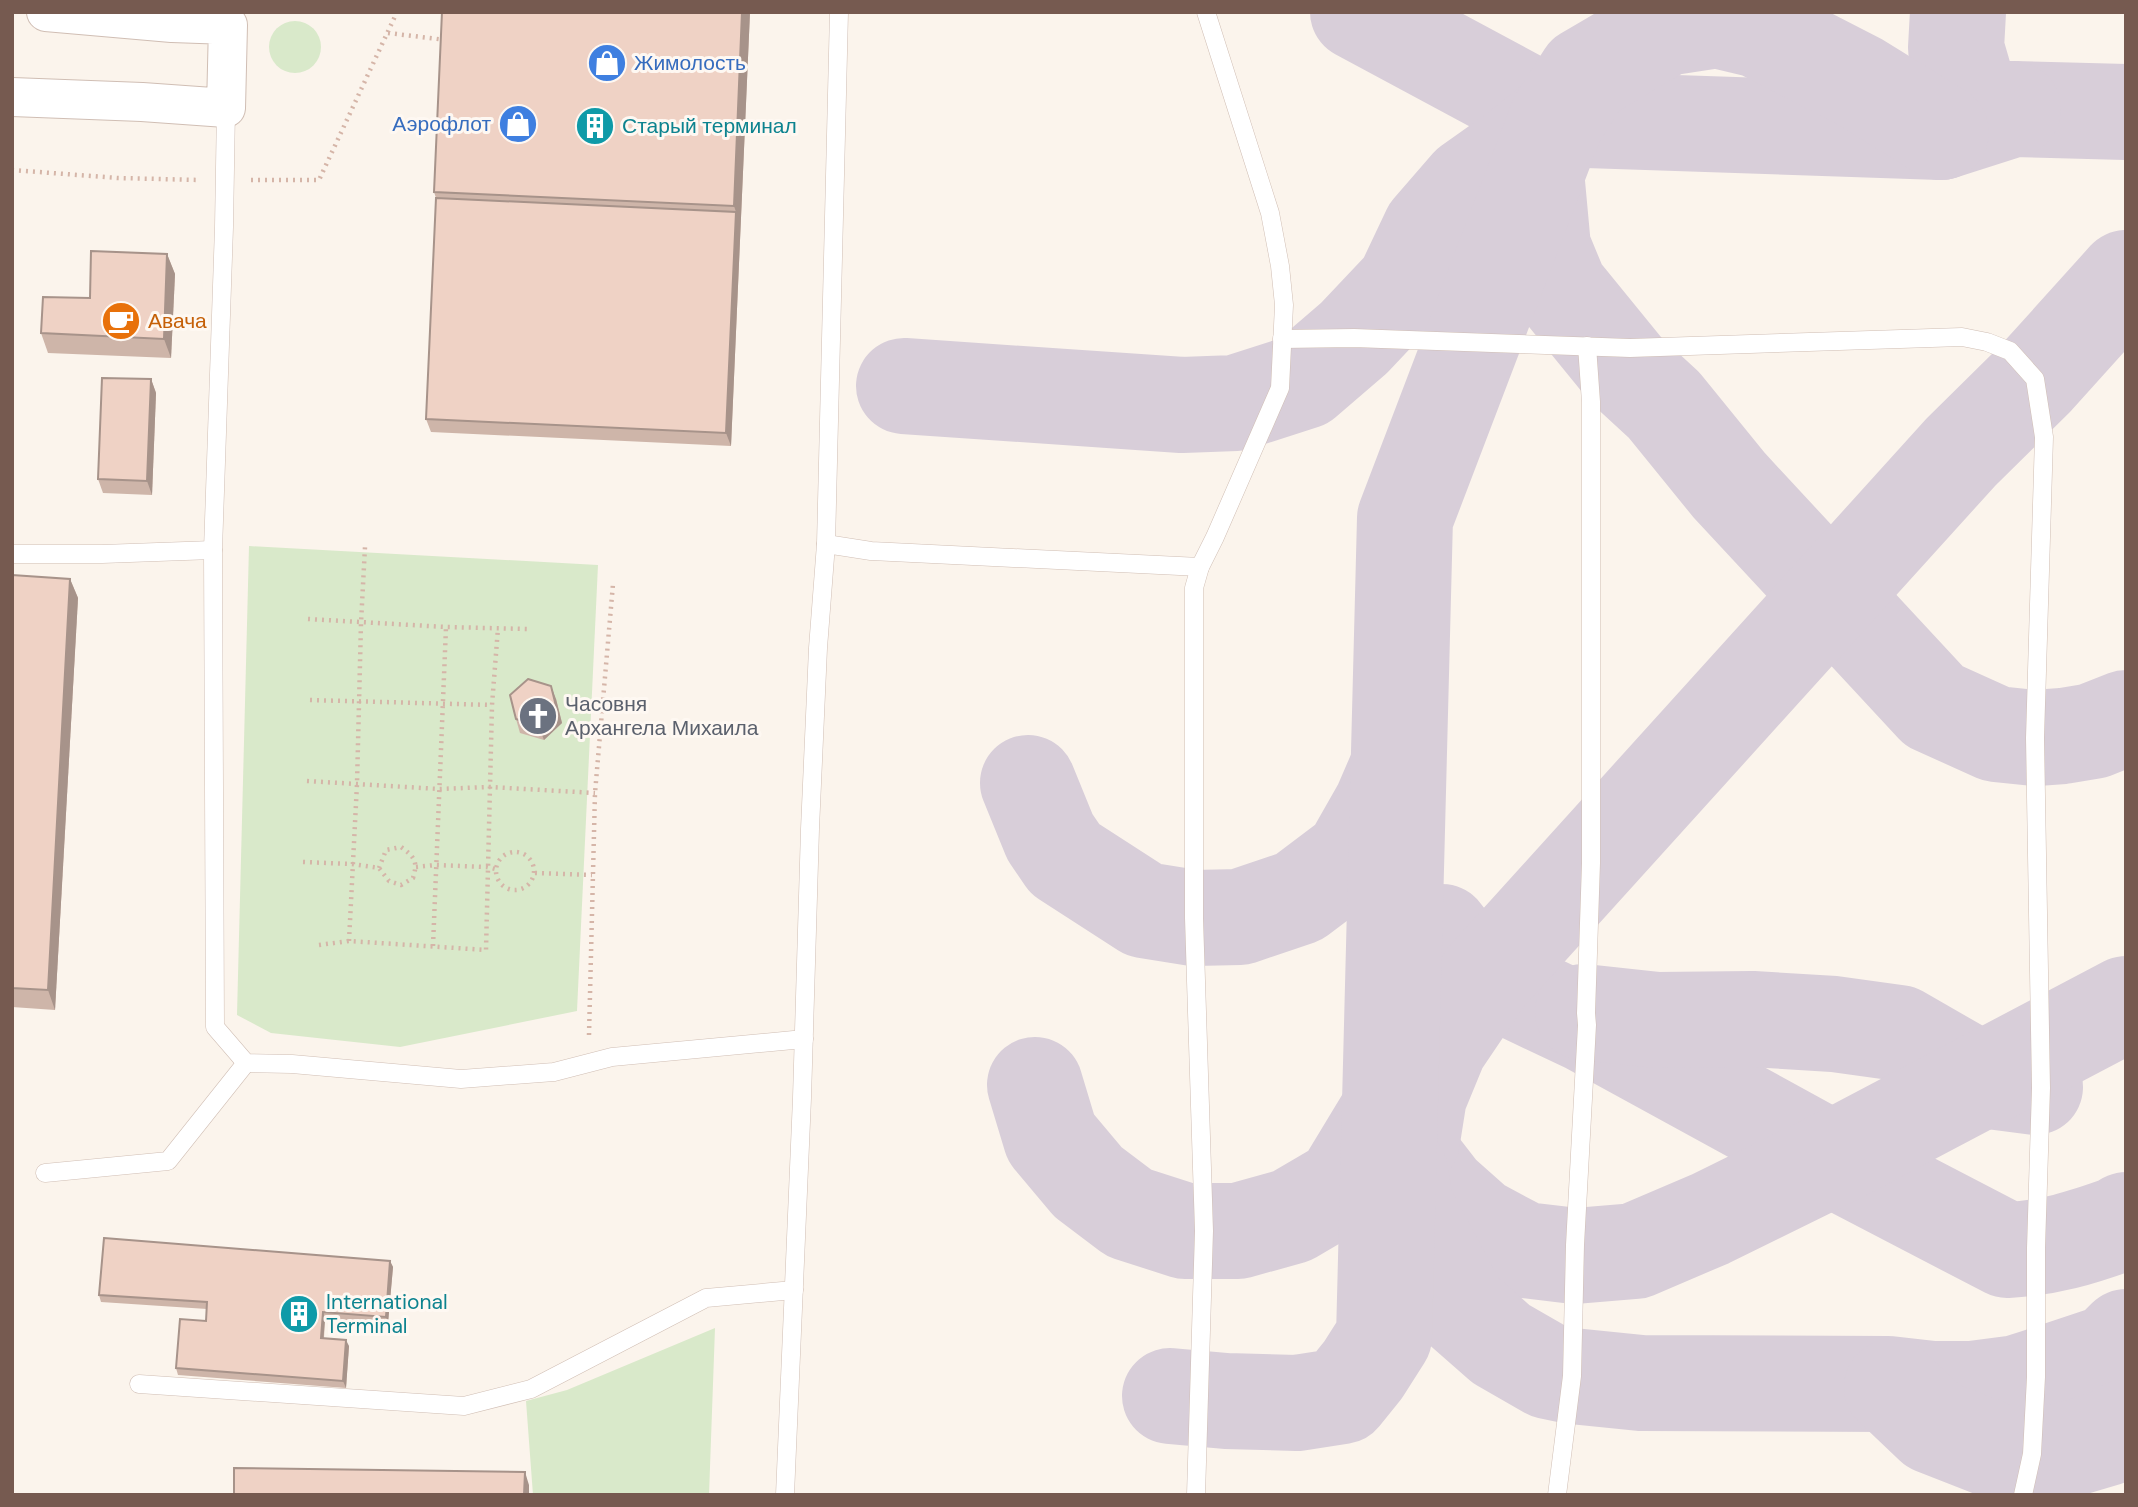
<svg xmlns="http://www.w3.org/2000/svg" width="2138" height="1507" viewBox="0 0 2138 1507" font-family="'DM Sans',sans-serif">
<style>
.green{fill:#d9e9ca}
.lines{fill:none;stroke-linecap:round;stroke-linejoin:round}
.taxiway{stroke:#d8ced9;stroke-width:96}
.service-casing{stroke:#d0beb4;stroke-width:19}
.tertiary-casing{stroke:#d0beb4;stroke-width:40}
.path{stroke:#d5b5a8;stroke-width:4.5;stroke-dasharray:2 5;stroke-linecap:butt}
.service{stroke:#fff;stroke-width:18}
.tertiary{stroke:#fff;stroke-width:38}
.wall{fill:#ceb5a9}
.shaded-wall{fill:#a7938a}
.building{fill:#efd2c5;stroke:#a7938a;stroke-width:2}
.labels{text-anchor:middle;stroke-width:6;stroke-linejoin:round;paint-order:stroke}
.shop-label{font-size:21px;fill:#366cbe;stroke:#fef8f2;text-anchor:start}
.culture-label{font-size:21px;fill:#0d838f;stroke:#fef8f2;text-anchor:start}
.food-label{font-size:21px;fill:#c56008;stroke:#fef8f2;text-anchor:start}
.worship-label{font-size:21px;fill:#5b616d;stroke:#fef8f2;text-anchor:start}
</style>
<rect width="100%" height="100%" fill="#fbf4ec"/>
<g class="green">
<circle cx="295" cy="47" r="26"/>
<polygon points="249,546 598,565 577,1011 400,1047 271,1033 237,1015"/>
<polygon points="715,1328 709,1495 533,1495 526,1401 567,1390"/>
</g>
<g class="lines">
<g class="taxiway">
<polyline points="1358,12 1557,119 1941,132 2013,109 2126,112"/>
<polyline points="1958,12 1956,48 1967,86 1976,109 2013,109"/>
<polyline points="1536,172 1543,248 1560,289 1626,370 1664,405 1729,485 1934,706 1996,734 2035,738 2063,736 2093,731 2126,718"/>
<polyline points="904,386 1182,405 1236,403 1304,381 1354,338 1404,285 1430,230 1469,185 1517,151 1553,122"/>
<polyline points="1028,783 1050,837 1065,859 1144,910 1194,918 1240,917 1299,897 1352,857 1381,806 1397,769"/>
<path d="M1442 932 1461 956 1486 977 1587 1025 1832 1159 2007 1250C2049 1248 2081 1238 2120 1224L2126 1220"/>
<polyline points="1583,1012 1657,1020 1752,1019 1834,1024 1899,1033 1981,1080 2035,1087"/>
<polyline points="1035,1085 1051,1138 1088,1182 1129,1213 1185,1231 1238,1231 1292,1216 1343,1186 1389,1110 1410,1153 1441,1193 1477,1225 1524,1250 1575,1256 1635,1251 1710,1219 1832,1159 2126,1004"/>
<polyline points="1412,1140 1419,1096 1440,1045 1486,977 1961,452 2035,379 2126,278"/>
<polyline points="1400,1172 1406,1207 1460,1308 1501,1344 1548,1371 1572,1376 1641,1383 1888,1384 1932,1389 1971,1389 2017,1383 2036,1377 2111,1352 2126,1337"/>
<polyline points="1892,1387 1933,1426 2002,1453 2053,1454 2107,1438 2126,1427"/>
<polyline points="1170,1396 1226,1401 1297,1403 1342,1396 1363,1370 1384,1337 1405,518 1557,119 1585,75 1665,28 1717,20 1759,30 1860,82 1941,132"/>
</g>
<g class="service-casing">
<g id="service">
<polyline points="226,108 224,227 213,550 215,1027 246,1063 292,1064 461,1079 554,1072 612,1057 804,1039"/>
<polyline points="1282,339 1354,338 1630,348 1962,337 1987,342 2010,351 2035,379 2044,437 2035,738 2041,1088 2036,1248 2036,1377 2032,1454 2023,1495"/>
<polyline points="826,544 839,12"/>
<polyline points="12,554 102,554 213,550"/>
<polyline points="45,1173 168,1161 246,1063"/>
<polyline points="139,1384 464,1406 531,1389 706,1298 794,1290"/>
<polyline points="785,1495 802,1098 810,829 818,648 826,544 871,551 1200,567"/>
<polyline points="1196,1495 1204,1231 1194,918 1194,588 1200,567 1215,537 1280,388 1284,305 1280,266 1270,213 1206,12"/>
<polyline points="1557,1495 1572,1376 1575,1245 1587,1025 1586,1013 1591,863 1591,402 1587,346"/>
</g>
</g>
<g class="tertiary-casing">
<polyline id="tertiary" points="12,97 142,102 226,108 228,25 172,23 46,12"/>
</g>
<g class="path">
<polyline points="388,33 446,40"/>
<polyline points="12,170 118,178 200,180"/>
<polyline points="251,180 319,180 397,12"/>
<polyline points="308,619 446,627 527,629"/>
<polyline points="310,700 492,705"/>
<polyline points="307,781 439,789 490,787 595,793"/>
<circle cx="515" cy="871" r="19"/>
<path d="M303 862 352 864 379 868 389 881 401 885 413 878C418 862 415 857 401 847L386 850 379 868"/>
<polyline points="416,867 436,865 487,867 495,869"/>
<polyline points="535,873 592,875"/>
<polyline points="349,941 357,784 361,623 365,547"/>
<polyline points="319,945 349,941 486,950 492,705 498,628"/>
<polyline points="433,946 446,627"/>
<polyline points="589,1035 595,793 613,584"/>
</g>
<use href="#service" class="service"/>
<use href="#tertiary" class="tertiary"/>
</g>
<g class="wall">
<polygon points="750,12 731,446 431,432 426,419 436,198 434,192"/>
<polygon points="167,254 175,274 171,358 48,353 41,333 90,298"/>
<polygon points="151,379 156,393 152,495 103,493 98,479"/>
<polygon points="12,575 70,579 78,598 55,1010 12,1007"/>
<polygon points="556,699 562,723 544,740 520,733 516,719"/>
<polygon points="390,1261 393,1267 388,1323 325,1319 324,1338 349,1346 346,1388 178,1375 176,1368 206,1321 207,1309 101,1302 99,1295"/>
</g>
<g class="shaded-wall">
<polygon points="742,12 750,12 731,446 726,433 736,212 734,206"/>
<polygon points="167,254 175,274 171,358 164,339"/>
<polygon points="151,379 156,393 152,495 147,481"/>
<polygon points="70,579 78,598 55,1010 48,990"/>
<polygon points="551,686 556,699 562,723 544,740 539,727"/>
<polygon points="390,1261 393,1267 388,1323 386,1317"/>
<polygon points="323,1312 325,1319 323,1344 321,1338"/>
<polygon points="346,1340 349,1346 346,1388 343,1381"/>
<polygon points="525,1472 529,1485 529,1495 524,1495"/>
</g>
<g class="building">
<polygon points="442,12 742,12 734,206 434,192"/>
<polygon points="436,198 736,212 726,433 426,419"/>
<polygon points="91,251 167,254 164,339 41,333 43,297 90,298"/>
<polygon points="102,378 151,379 147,481 98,479"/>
<polygon points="12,575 70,579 48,990 12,988"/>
<polygon points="528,679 551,686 557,710 539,727 516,719 510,695"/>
<polygon points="104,1238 390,1261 386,1317 323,1312 321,1338 346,1340 343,1381 176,1368 180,1319 206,1321 207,1302 99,1295"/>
<polygon points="234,1468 525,1472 524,1495 234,1495"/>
</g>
<defs>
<g id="shop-disc" transform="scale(2.0125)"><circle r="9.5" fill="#3f7fe0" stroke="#fef8f2"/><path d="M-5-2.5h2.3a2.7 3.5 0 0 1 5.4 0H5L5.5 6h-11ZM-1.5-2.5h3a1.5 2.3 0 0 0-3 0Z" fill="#fff"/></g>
<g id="building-disc" transform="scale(2.0125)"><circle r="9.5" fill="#0f9aa8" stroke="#fef8f2"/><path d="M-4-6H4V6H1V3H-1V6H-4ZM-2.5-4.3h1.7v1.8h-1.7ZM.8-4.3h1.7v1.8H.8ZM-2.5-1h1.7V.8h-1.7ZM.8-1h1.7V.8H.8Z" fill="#fff"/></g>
<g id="cafe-disc" transform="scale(2.0125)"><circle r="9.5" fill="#e8710a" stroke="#fef8f2"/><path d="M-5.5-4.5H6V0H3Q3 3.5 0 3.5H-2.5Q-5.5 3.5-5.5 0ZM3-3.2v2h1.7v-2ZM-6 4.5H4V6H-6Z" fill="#fff"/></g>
<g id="church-disc" transform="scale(2.0125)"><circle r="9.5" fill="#6b7280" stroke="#fef8f2"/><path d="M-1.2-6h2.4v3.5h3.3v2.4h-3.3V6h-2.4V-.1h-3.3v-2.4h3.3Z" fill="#fff"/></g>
</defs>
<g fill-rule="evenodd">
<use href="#shop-disc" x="607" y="63"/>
<use href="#shop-disc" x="518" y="124"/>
<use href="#building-disc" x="595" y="126"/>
<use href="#cafe-disc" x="121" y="321"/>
<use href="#church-disc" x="538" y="716"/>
<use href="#building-disc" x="299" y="1314"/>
</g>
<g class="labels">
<g class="shop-label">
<text x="634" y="70">Жимолость</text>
<text x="491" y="131" text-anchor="end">Аэрофлот</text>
</g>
<g class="culture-label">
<text x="622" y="133">Старый терминал</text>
<text x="326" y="1309">International<tspan x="326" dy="24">Terminal</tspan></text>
</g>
<g class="food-label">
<text x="148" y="328">Авача</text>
</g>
<g class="worship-label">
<text x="565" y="711">Часовня<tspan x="565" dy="24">Архангела Михаила</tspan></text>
</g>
</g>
<rect width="2138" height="1507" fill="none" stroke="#765a50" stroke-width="28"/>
</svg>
